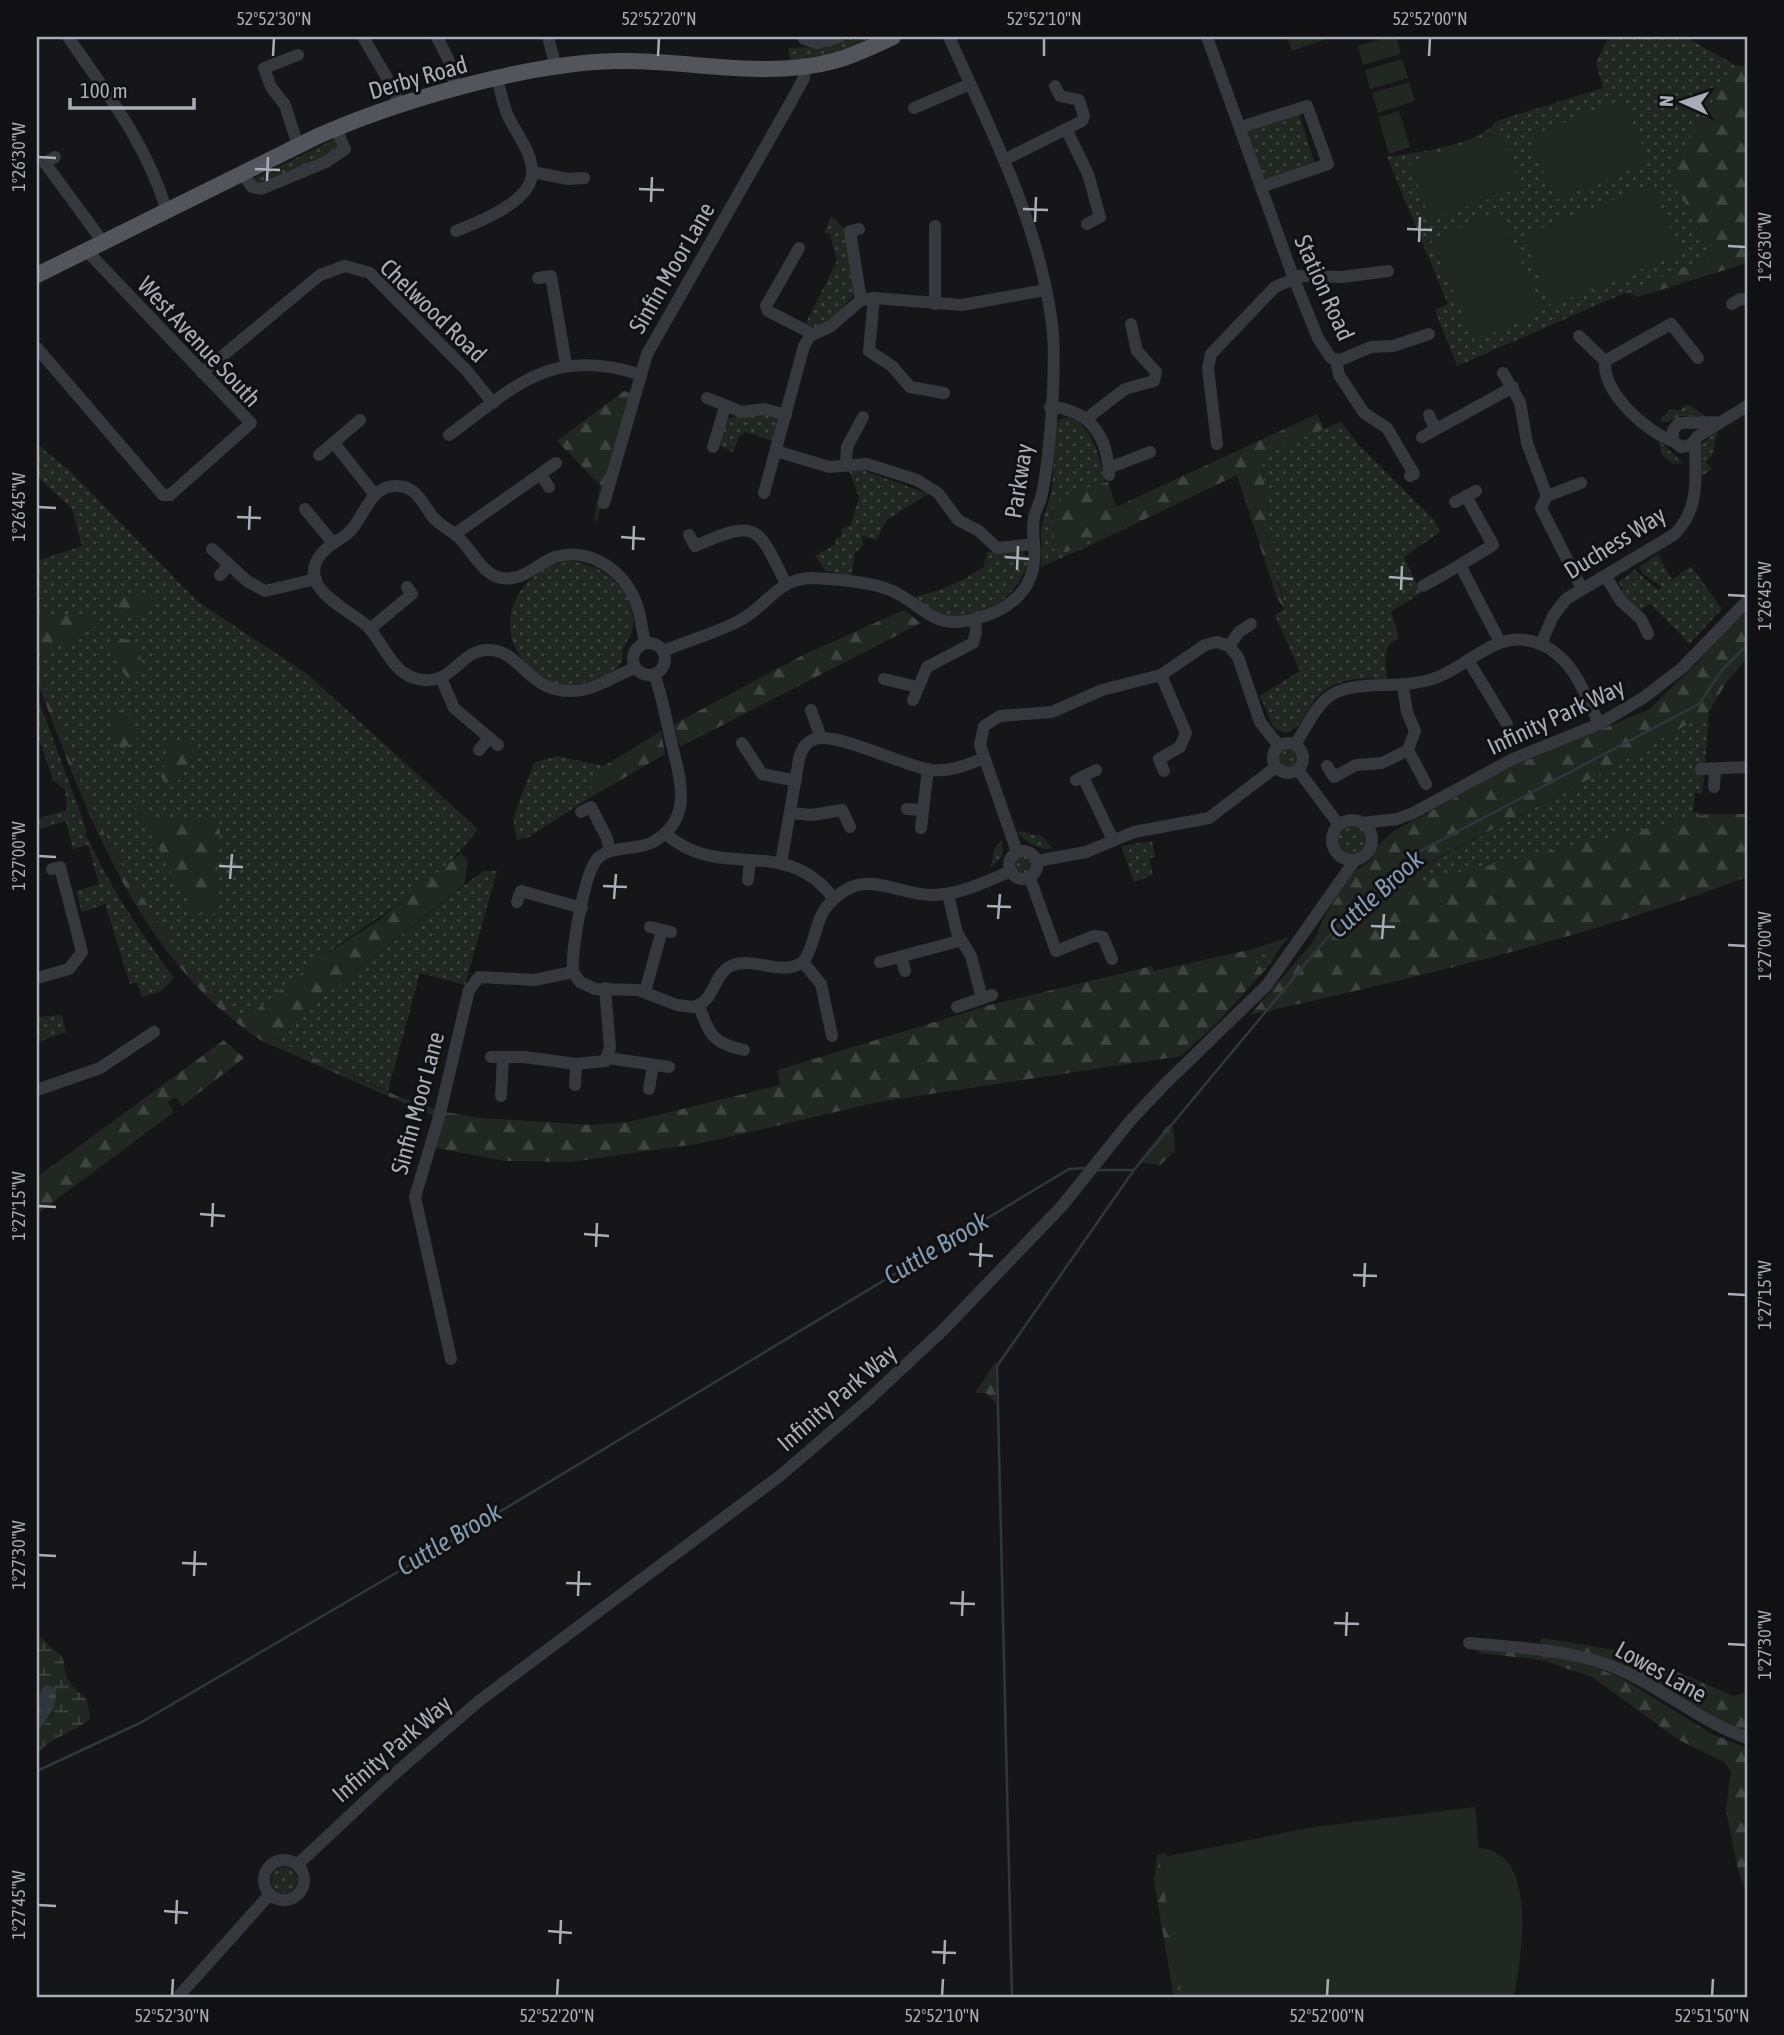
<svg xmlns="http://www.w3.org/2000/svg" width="1784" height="2035" viewBox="0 0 1784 2035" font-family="'Asap Condensed',sans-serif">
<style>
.grass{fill:url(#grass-dots)}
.forest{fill:url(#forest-firs)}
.wetland{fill:url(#wetland-marsh)}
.pitch{fill:#212822}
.water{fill:url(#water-ripples)}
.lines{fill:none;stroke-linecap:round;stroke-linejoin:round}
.stream{stroke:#2f373d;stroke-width:2.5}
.minor{stroke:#37383d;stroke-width:12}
.major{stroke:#54555c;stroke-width:16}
.ticks{fill:none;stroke:#a9adb7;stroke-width:2.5}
.labels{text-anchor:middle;stroke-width:6;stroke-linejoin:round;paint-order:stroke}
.street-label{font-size:24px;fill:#a9adb7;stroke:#111113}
.water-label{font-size:26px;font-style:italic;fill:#8299b0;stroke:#111113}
.neatline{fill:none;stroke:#a9adb7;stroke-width:2.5}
.ticks-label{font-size:18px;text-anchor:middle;fill:#a9adb7}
</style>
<defs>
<pattern id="grass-dots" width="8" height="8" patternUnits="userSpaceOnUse" patternTransform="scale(1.75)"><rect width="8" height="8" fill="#212822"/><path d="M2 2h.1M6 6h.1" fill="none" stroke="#3e4440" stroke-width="1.8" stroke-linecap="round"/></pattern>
<pattern id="forest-firs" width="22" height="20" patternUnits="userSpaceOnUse" patternTransform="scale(1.75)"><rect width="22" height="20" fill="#212822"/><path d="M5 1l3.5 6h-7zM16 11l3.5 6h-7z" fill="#3e4440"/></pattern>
<pattern id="wetland-marsh" width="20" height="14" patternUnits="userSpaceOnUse" patternTransform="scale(1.75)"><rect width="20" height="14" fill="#212822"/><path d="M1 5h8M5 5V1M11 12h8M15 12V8" fill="none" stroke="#3e4440"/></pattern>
<pattern id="water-ripples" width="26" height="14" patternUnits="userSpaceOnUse" patternTransform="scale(1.75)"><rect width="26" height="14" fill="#2f373d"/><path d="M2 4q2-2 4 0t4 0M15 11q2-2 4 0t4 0" fill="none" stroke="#4a5157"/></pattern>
</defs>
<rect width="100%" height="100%" fill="#161618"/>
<g class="grass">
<polygon points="846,37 876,37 852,50 791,62 788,48 815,47"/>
<path d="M1609 37H1685L1735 65 1670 171 1710 256 1457 366 1435 310 1448 304 1387 157C1418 152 1478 146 1497 121L1603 88 1596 62Z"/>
<polygon points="1299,114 1315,163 1264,182 1247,131"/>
<polygon points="335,139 339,151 260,185 251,180"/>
<polygon points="831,216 846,231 856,293 832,319 815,329 806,323 837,261 830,234 824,232"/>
<polygon points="1684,405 1691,406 1706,417 1680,416 1667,422 1659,421 1670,410 1681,410"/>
<polygon points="760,412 779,418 773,441 745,432 739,437 733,452 718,445 728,418"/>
<path d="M1068 417C1094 425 1101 463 1105 483 1079 491 1065 490 1051 515L1067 552 1090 539 1093 544 1041 567V528L1052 489 1056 427 1059 420Z"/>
<path d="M1341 422 1359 445 1433 519 1440 532 1404 557 1421 593 1391 612 1399 638C1380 646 1386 662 1387 679 1362 678 1338 677 1318 696 1307 707 1301 730 1285 733L1274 728 1260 696 1300 671 1275 615 1286 608 1274 565 1261 455Z"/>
<polygon points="1718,431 1712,456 1706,462 1712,469 1702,476 1701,444"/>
<polygon points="1659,441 1683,463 1673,464 1661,454"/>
<path d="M37 444 70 471 197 601 307 674 478 829C438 884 370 921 316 961 292 980 269 1000 245 1020L184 963 108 843 72 762 37 664V561L82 546 72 509 37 476Z"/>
<polygon points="849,470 865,471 928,494 885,521 877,540 862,536 863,545 855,553 851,576 826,571 815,556 836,544 835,540 843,535 841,529 851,525 859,497"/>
<path d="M1020 551 1029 558C1022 595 974 632 936 613 929 609 921 602 914 597 940 591 961 582 984 567L987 552Z"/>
<path d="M1658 554 1672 580 1691 566 1722 609 1689 644C1677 628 1663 619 1651 604L1639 610 1620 591 1623 588 1618 582 1635 570 1658 590 1662 587 1643 574 1639 567Z"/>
<path d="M569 561C604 564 639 592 632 631 631 638 625 642 623 649 622 653 623 657 622 660 617 677 576 687 561 685 549 683 542 677 533 670 488 633 514 570 569 561Z"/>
<path d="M37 696 86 828V835C110 887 140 932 174 978L160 992 142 997 137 982 130 984 105 904 82 912 76 891 99 884 88 845 73 849 66 821 37 830V819L67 810 65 790 53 780 37 734Z"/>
<polygon points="1709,712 1705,765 1696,764 1695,771 1704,775 1702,794 1695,793 1693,812 1709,814 1416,883 1418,869 1607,770"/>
<circle cx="1288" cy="758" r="9"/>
<polygon points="557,756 604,766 583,802 529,837 517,840 513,818 534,763"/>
<circle cx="1352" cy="840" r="15"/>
<path d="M1020 831 1043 837 1052 848C1041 852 1026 842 1018 833Z"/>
<polygon points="1002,840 1003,855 991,868 994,849"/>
<polygon points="1152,841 1155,857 1149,858 1153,875 1134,882 1121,846"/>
<circle cx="1023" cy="865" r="9"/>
<polygon points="483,871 497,871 465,985 420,973 388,1091 271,1038"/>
<polygon points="1281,946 1265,971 1252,959"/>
<polygon points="62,1015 66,1032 37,1042 37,1017"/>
<circle cx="284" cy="1880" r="13"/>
</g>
<g class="forest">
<polygon points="1735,65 1747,66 1747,263 1638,297 1625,292 1710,256 1670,171"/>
<polygon points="624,391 630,393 601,507 597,521 594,521 600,485 557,441"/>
<polygon points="1317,414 1324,429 1261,455 1274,565 1285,609 1277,598 1237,475 1093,544 1089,539 1067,552 1057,552 1052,547 1053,507 1069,493 1108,482 1116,507"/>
<polygon points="147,592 153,600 151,610 125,617 118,608 117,598"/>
<polygon points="904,610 921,623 680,747 674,724 805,654"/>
<path d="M1747 611V659L1727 681 1709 712 1607 770 1418 868 1417 882 1709 814H1747V877C1587 938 1417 977 1250 1015L1313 942 1326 914 1353 873 1371 860 1378 845 1394 831 1513 766 1650 709 1696 664 1732 623Z"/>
<polygon points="37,614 95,615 98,625 73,641 37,654"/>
<polygon points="113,637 135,641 142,662 141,672 129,681 115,660"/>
<path d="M39 670 72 761 108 843 184 963 245 1019 317 960 379 920 461 853 468 861 464 885 271 1038 397 1096 435 1109 436 1117 262 1041C138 960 86 812 37 680Z"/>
<polygon points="116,708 134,719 137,739 121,750 109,719"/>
<polygon points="661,731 665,754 583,802 604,766"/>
<polygon points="187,742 194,747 193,759 183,769 176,786 167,787 161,777 170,744"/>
<polygon points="133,803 159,820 213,819 220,830 214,914 195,914"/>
<polygon points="1289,937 1281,946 1253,958 1264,971 1216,1024 1181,1056 878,1102 703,1143 571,1162 506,1161 430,1147 444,1112 483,1118 591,1125 629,1122 780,1085 778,1070 990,1005 1152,966 1154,971 1249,950"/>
<polygon points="224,1040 244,1058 182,1106 176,1097 168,1102 174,1112 37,1214 37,1177"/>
<polygon points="1169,1124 1173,1128 1175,1151 1160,1165 1138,1162"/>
<polygon points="996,1361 996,1403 986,1393 975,1393"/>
<path d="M1543 1638 1633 1653 1734 1696 1747 1692V1732C1711 1722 1681 1697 1648 1679 1612 1659 1582 1652 1542 1644L1540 1641Z"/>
<polygon points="1482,1648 1581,1661 1623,1679 1712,1734 1747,1748 1747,1896 1738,1870 1726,1810 1731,1771 1724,1762 1679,1740 1592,1677 1541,1660 1480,1653 1477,1650"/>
<polygon points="1165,1853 1180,1873 1201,1998 1174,1998 1154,1881 1157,1855"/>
</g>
<path class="wetland" d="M37 1634 64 1659C63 1679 72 1687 87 1699L90 1719C74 1732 51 1738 37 1753V1732L53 1713 41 1691 37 1698Z"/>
<g class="pitch">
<polygon points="1287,37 1333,37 1292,51"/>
<polygon points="1389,37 1396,37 1401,54 1363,65 1358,46"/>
<polygon points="1402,59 1408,78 1370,89 1365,70"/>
<polygon points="1409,82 1415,101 1378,113 1372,93"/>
<polygon points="1623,99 1649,162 1555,200 1529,137"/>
<polygon points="1399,111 1410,147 1389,154 1378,117"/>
<polygon points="1502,130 1522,187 1430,220 1410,164"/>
<polygon points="1652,184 1680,254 1551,306 1523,236"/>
<polygon points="1499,210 1543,311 1475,341 1431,240"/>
<path d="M1475 1807 1479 1848C1541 1852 1520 1960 1514 1998H1182L1159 1858 1314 1827Z"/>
</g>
<path class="water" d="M45 1685 56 1688C57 1708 49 1717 37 1732V1698Z"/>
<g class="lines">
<g class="stream">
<polyline points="1098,1170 1134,1170 1327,938 1411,856 1699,704 1722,670 1747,645"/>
<polyline points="37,1771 140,1723 476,1526 1069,1169 1088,1168"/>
<polyline points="1012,1998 997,1366 1134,1170"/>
</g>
<g class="minor">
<path d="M68 37C107 93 148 146 167 212"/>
<polyline points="363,37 393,88 399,106"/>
<polyline points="437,37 449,61 456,90"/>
<polyline points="548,37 556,67"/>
<polyline points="1207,37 1294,279 1318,338 1331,358 1340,360 1371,347 1393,346 1429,334"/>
<polyline points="804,39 817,43 839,37"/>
<polyline points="914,108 970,84"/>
<polyline points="1241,127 1307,106 1328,164 1261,187"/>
<polyline points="1067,131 1088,174 1100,217 1087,224"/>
<polyline points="298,146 285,105 271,87 264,68 298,55"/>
<polyline points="55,157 45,163 103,242"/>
<polyline points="1004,160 1082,121 1084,116 1079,100 1060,96 1055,86"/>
<polyline points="533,172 568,179 584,178"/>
<polyline points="243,174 252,187 261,189 326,162 345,149 336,128"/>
<polyline points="935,226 935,304"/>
<polyline points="859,229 850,231 861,300"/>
<path d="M456 231C478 222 535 201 532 170 531 151 516 133 508 116 503 105 501 91 497 80"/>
<polyline points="799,248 766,306 768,311 807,331 810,336"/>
<polyline points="1293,276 1342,277 1388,271"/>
<polyline points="538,278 551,276 566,364"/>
<polyline points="874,298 869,351 892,366 910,387 944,393"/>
<polyline points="1732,304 1740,299 1747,300"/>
<polyline points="1579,336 1605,361"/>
<polyline points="37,348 163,495 170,495 251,423 86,250"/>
<polyline points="1336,360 1339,375 1364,413 1387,428 1414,474 1410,476"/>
<polyline points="202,373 320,275 345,266 370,273 467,371 493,403"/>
<polyline points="1503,373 1520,402 1527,443 1547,496"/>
<polyline points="707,398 742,412 764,409 786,415"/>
<path d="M1050 407C1089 409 1108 436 1109 475"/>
<polyline points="1429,415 1435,429"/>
<polyline points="1086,419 1125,389 1154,381 1156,372 1137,351 1131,324"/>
<polyline points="1721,422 1679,423 1673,430 1673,441 1681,447 1691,445 1697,437 1747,406"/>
<path d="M449 435C517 385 550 347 639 374"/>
<polyline points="1422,437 1513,387"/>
<path d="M1673 441C1646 432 1602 392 1605 361L1671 324 1698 358"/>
<polyline points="334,443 375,495"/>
<polyline points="1217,444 1208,368 1211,354 1275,287 1294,279"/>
<polyline points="713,447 725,407"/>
<polyline points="776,451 829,467 867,464 917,480 938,493 958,520 979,531 997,548 1034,544"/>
<polyline points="319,455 360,420"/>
<polyline points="846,465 847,447 863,417"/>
<polyline points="1109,468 1150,452"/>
<polyline points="541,475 549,487"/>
<polyline points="1581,483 1547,496 1541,508 1582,589"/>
<polyline points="764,493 804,346 810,336 831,326 861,300 874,298 962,305 1045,290"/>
<polyline points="1455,502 1476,491"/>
<polyline points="604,503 647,354 788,107 804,78 805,66"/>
<polyline points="305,509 333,543"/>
<polyline points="455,534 556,463"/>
<path d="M689 535 695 546C757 519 757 524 786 584"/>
<polyline points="212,549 247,581 265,591 316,579"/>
<polyline points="1460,565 1493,545 1466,496"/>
<polyline points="220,575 229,565"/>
<polyline points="1606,577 1621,601 1641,619 1648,634"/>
<polyline points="1423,586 1460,565 1500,642"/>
<polyline points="370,629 412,594 407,587"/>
<circle cx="649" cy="659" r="16"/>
<path d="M1541 644 1553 616 1566 599 1675 534C1701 506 1695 477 1695 441"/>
<polyline points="1229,646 1239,632 1251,624"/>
<path d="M663 651C687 641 713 634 737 622 765 609 777 578 812 578 833 579 871 582 890 590 924 604 931 631 975 619 1005 612 1032 593 1034 560 1036 546 1031 532 1034 518 1035 511 1039 505 1041 498 1050 461 1057 363 1052 324 1039 222 990 129 949 37"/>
<polyline points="1468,660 1507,724"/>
<path d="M635 668C617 674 601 687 582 690 529 699 523 650 489 650 458 649 453 690 414 678 392 671 383 643 368 627 350 609 293 588 322 553 329 545 339 540 347 534 363 521 367 493 388 487 413 481 421 500 432 516 439 525 449 529 457 536 475 552 484 583 513 578 528 576 541 562 555 557 590 547 623 570 636 602 641 615 642 630 645 643"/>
<polyline points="1161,675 1186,733 1180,747 1159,759 1164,771"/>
<polyline points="441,678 454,708 498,745"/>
<polyline points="884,679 917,687"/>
<polyline points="913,700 927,667 973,643 976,632 975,620"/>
<polyline points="811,710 821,738"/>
<polyline points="742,743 762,774 796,781"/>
<circle cx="1288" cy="758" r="15"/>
<path d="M1295 745C1306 728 1315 705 1333 694 1361 679 1403 691 1438 677 1473 663 1499 627 1540 644 1573 657 1585 694 1599 724"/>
<polyline points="479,750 489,738"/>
<polyline points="1408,750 1426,784"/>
<polyline points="1327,766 1334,777 1356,765 1382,763 1408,750 1415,731 1407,712 1403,686"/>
<polyline points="1701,769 1747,767"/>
<polyline points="1298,770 1339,825"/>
<polyline points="1083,777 1113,840"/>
<polyline points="1076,780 1096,770"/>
<polyline points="1714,787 1715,770"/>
<polyline points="907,809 922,810"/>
<polyline points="581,812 591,807 607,838 610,851"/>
<polyline points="791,813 812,815 842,810 850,827"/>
<circle cx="1352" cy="840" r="20"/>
<polyline points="1362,823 1397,819 1413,813 1513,759 1599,724 1643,698 1682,668 1747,601"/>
<polyline points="921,828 928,769"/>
<path d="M665 833C721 884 784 832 834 899"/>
<circle cx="1023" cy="865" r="14"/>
<polyline points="1017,852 980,745 984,726 1000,716 1052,712 1102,690 1161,675 1205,645 1217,642 1229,646 1238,657 1260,722 1279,746"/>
<polyline points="1037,861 1086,852 1134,832 1209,818 1276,767"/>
<path d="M781 863 799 759C801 750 806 742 815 739 837 732 904 766 931 770 950 772 967 765 984 758"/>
<polyline points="1030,878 1056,951 1094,936 1103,937 1112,959"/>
<polyline points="748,880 750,860"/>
<polyline points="948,894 957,933 971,956 982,998"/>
<polyline points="517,902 521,891 582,908"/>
<polyline points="650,927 671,932"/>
<polyline points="901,957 905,971"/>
<polyline points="803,962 821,984 832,1036"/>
<polyline points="880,962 959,941"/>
<path d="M573 972 580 982 595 989 638 990 677 1005 693 1007C717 1001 712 973 733 965 757 957 780 977 803 962 816 945 814 920 829 904 865 864 894 896 934 895 961 894 986 882 1011 871"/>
<path d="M573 972C571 952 584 872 598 858 612 845 636 851 653 842 697 817 678 775 670 736 665 715 662 695 654 674"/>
<polyline points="37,978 69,969 82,952 60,867 52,869"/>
<polyline points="645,992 662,930"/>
<path d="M699 1006C710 1035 712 1043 744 1050"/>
<polyline points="957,1007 992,995"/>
<polyline points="491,1057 524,1057 576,1064 605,1061 610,1048 605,988"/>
<polyline points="608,1058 669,1067"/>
<polyline points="575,1085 576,1064"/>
<polyline points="649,1089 653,1065"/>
<polyline points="37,1090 100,1068 154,1032"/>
<polyline points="501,1096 503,1057"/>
<polyline points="451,1359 415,1197 439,1117 469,990 479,977 534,980 573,972"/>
<path d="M1469 1643C1521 1648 1575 1649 1623 1671 1666 1691 1702 1722 1747 1738"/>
<circle cx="284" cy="1880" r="20"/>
<polyline points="297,1865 392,1776 479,1701 781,1475 866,1402 944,1329 1062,1206 1130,1121 1165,1084 1267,985 1355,860"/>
<polyline points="177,1998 270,1894"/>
</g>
<path class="major" d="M37 275 318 136C400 100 527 63 616 61 687 59 764 80 834 61 854 56 874 46 893 37"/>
</g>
<path class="ticks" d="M273 56 274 38M658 56 659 38M1044 56V38M1429 56 1430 38M38 157 56 158M255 169 280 170M267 181 268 157M639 189 664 190M651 202 652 177M1023 209 1048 210M1035 222 1036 197M1407 229 1432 230M1419 242 1420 217M1728 246 1746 247M38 507 56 508M237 517 261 518M249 530 250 506M621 537 645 539M633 550 634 526M1005 557 1029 559M1017 570 1018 546M1389 577 1413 579M1401 590 1402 566M1728 595 1746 596M38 856 56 857M219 866 243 867M230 879 232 854M603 886 627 887M614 899 616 874M987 906 1011 907M998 919 1000 894M1371 926 1395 927M1382 939 1384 914M1728 945 1746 946M38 1206 56 1207M200 1214 225 1216M212 1227 213 1203M584 1234 609 1236M596 1247 597 1223M969 1254 993 1256M980 1267 981 1243M1353 1275 1377 1276M1364 1287 1365 1263M1728 1294 1746 1295M38 1555 56 1556M182 1563 207 1564M194 1576 195 1551M566 1583 591 1584M578 1596 579 1571M950 1603 975 1604M962 1616 963 1591M1334 1623 1359 1624M1346 1636 1347 1612M1728 1644 1746 1645M38 1905 56 1906M164 1911 188 1913M176 1924 177 1900M548 1931 572 1933M560 1944 561 1920M932 1952 956 1953M944 1964 945 1940M172 1996 173 1979M557 1996 558 1979M942 1996 943 1979M1327 1996 1328 1979M1712 1996 1713 1979"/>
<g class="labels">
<g class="street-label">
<text transform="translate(418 78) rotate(-16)" y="8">Derby Road</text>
<text transform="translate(672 268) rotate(-60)" y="8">Sinfin Moor Lane</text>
<text transform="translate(1324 288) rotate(66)" y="8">Station Road</text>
<text transform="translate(433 311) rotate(44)" y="8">Chelwood Road</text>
<text transform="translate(199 342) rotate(47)" y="8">West Avenue South</text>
<text transform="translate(1019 481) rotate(-81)" y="8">Parkway</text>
<text transform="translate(1615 543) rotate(-32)" y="8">Duchess Way</text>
<text transform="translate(1556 717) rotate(-25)" y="8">Infinity Park Way</text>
<text transform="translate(418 1103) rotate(-75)" y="8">Sinfin Moor Lane</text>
<text transform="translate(837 1398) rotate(-41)" y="8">Infinity Park Way</text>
<text transform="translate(1661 1672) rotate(29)" y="8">Lowes Lane</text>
<text transform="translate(392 1749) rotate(-41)" y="8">Infinity Park Way</text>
</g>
<g class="water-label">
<text transform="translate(1376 894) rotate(-42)" y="9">Cuttle Brook</text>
<text transform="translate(936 1248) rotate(-31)" y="9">Cuttle Brook</text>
<text transform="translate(449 1539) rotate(-31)" y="9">Cuttle Brook</text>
</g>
</g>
<rect width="1784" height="2035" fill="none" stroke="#111113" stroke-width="77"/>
<g transform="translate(1683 102) rotate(273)" stroke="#111113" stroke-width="5" paint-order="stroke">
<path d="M0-5L12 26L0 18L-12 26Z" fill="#a9adb7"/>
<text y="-10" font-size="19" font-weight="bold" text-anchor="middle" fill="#a9adb7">N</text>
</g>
<path d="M70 98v10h124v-10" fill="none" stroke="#a9adb7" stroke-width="3.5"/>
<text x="80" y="98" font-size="21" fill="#a9adb7" stroke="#111113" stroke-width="5" paint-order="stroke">100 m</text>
<rect x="38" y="38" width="1708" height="1958" class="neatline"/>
<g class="ticks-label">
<text x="274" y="25">52°52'30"N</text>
<text x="659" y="25">52°52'20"N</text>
<text x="1044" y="25">52°52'10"N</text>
<text x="1430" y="25">52°52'00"N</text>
<text transform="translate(19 157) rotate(-90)" y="6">1°26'30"W</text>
<text transform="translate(1765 247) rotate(-90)" y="6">1°26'30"W</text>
<text transform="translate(19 507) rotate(-90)" y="6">1°26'45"W</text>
<text transform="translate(1765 596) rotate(-90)" y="6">1°26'45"W</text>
<text transform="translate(19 856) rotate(-90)" y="6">1°27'00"W</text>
<text transform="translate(1765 946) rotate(-90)" y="6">1°27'00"W</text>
<text transform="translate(19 1206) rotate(-90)" y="6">1°27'15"W</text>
<text transform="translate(1765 1295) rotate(-90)" y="6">1°27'15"W</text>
<text transform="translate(19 1555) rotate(-90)" y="6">1°27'30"W</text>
<text transform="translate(1765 1645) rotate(-90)" y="6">1°27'30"W</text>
<text transform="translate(19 1905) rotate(-90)" y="6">1°27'45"W</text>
<text x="172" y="2022">52°52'30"N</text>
<text x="557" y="2022">52°52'20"N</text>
<text x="942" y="2022">52°52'10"N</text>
<text x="1327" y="2022">52°52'00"N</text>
<text x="1712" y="2022">52°51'50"N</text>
</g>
</svg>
